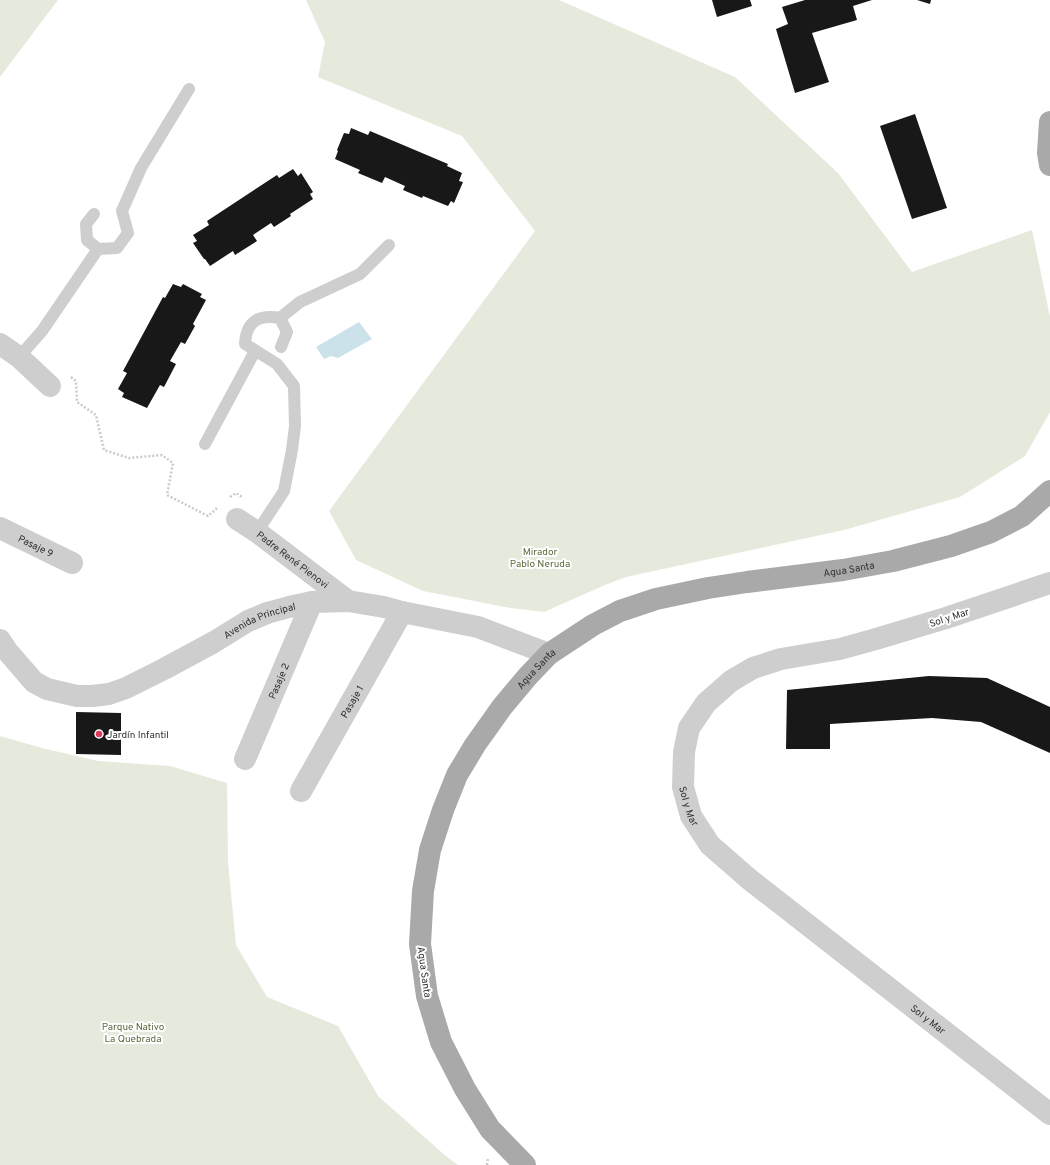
<svg xmlns="http://www.w3.org/2000/svg" width="1050" height="1165" viewBox="0 0 1050 1165" font-family="Overpass,sans-serif">
<style>
.green{fill:#e6eadd}
.water{fill:#cbe2ea}
.building{fill:#181818}
.lines{fill:none;stroke-linecap:round;stroke-linejoin:round}
.path{stroke:#cbcbcb;stroke-width:2.5;stroke-dasharray:2 2;stroke-linecap:butt}
.service{stroke:#cecece;stroke-width:12}
.minor{stroke:#cecece;stroke-width:22}
.tertiary{stroke:#cecece;stroke-width:22}
.primary{stroke:#a9a9a9;stroke-width:22}
.poi-dot{fill:#e03c5a;stroke:#fff;stroke-width:1.5}
.labels{text-anchor:middle;stroke-width:4;stroke-linejoin:round;paint-order:stroke}
.street-label{font-size:10px;fill:#313131;stroke:#fff}
.park-label{font-size:10px;fill:#596c3f;stroke:#fff}
.poi-label{font-size:10px;fill:#313131;stroke:#fff;text-anchor:start}
</style>
<rect width="100%" height="100%" fill="#fff"/>
<g class="green">
<polygon points="0,0 58,0 0,77"/>
<polygon points="306,0 559,0 735,77 838,173 912,272 1032,230 1050,317 1050,412 1025,456 960,497 844,530 626,577 605,585 544,612 510,608 423,591 356,560 329,511 535,231 462,136 318,77 325,42"/>
<polygon points="0,736 42,748 98,761 170,766 227,783 228,862 236,945 267,997 338,1026 378,1096 447,1157 458,1165 0,1165"/>
</g>
<polygon class="water" points="359,322 372,339 338,358 331,356 324,359 316,347"/>
<g class="building">
<polygon points="712,0 750,0 752,6 717,17"/>
<polygon points="805,0 872,0 853,6 857,20 812,33 829,82 795,93 776,29 788,24 782,7"/>
<polygon points="917,0 931,0 930,4"/>
<polygon points="915,114 947,208 912,219 880,126"/>
<polygon points="351,128 368,135 370,131 448,164 447,166 462,173 459,181 463,182 454,203 451,201 448,206 423,196 422,198 403,190 405,186 385,177 382,183 358,173 360,170 335,159 338,151 337,150 344,133 349,134"/>
<polygon points="293,169 298,176 301,173 313,192 310,194 313,199 290,214 291,216 274,227 271,223 253,235 257,241 235,255 233,251 210,266 205,259 204,259 193,243 197,241 193,235 209,225 207,221 277,175 279,178"/>
<polygon points="173,284 181,287 183,284 202,294 200,297 206,300 193,324 195,326 185,344 181,342 170,361 176,364 164,387 160,385 147,408 122,397 124,393 118,389 127,373 123,371 163,297 165,298"/>
<polygon points="929,676 987,678 1050,707 1050,753 981,722 932,718 830,724 830,749 786,749 787,690"/>
<polygon points="76,712 121,713 121,755 76,754"/>
</g>
<g class="lines">
<g class="path">
<polyline points="71,377 76,381 77,402 96,415 104,450 129,458 162,455 173,463 167,495 208,516 217,508"/>
<polyline points="230,497 236,493 242,497"/>
<polyline points="487,1165 488,1158"/>
</g>
<g class="service">
<polyline points="94,214 86,224 87,240 98,249"/>
<polyline points="280,318 300,302 360,274 389,245"/>
<polyline points="19,357 42,331 98,249 117,248 128,233 122,211 141,168 189,89"/>
<polyline points="205,444 255,351"/>
<path d="M257 532 284 491 292 450 295 426 294 386 277 364 245 344C246 322 258 314 280 318L287 332 281 347"/>
</g>
<g class="minor">
<polyline points="0,344 19,357 50,386"/>
<path id="s1" d="M237 519 257 532 348 601"/>
<path id="s2" d="M0 528 72 563"/>
<path id="s3" d="M1050 583 946 618 876 639 840 649 781 659 753 668 731 681 706 703 689 728 684 752 683 787 691 816 710 845 749 879 1050 1114"/>
<path id="s4" d="M245 759 312 602"/>
<path id="s5" d="M301 791 402 612"/>
</g>
<path class="tertiary" id="s6" d="M0 640 8 652 34 682 47 689 77 696H92L109 694 126 688 164 669 214 642 248 621 267 613 289 607 312 602 348 601 384 607 402 612 478 627 549 654"/>
<g class="primary">
<polyline points="1050,122 1048,153 1050,165"/>
<path id="s7" d="M525 1165 490 1129 465 1089 441 1042 427 996 420 944 423 891 430 850 443 810 457 775 475 745 502 707 528 676 549 654 593 625 620 611 656 599 708 588 747 582 843 570 893 561 951 546 991 532 1022 516 1050 491"/>
</g>
</g>
<circle class="poi-dot" cx="99" cy="734" r="4"/>
<g class="labels">
<g class="street-label">
<text dy="4" stroke="none"><textPath href="#s2" startOffset="40">Pasaje 9</textPath></text>
<text dy="4" stroke="none"><textPath href="#s1" startOffset="69">Padre René Pienovi</textPath></text>
<text dy="4" stroke="none"><textPath href="#s7" startOffset="894">Agua Santa</textPath></text>
<text transform="translate(949 617) rotate(-18)" y="4">Sol y Mar</text>
<text dy="4" stroke="none"><textPath href="#s6" startOffset="300">Avenida Principal</textPath></text>
<text dy="4" stroke="none"><textPath href="#s7" startOffset="558">Agua Santa</textPath></text>
<text dy="4" stroke="none"><textPath href="#s4" startOffset="85">Pasaje 2</textPath></text>
<text dy="4" stroke="none"><textPath href="#s5" startOffset="103">Pasaje 1</textPath></text>
<text dy="4" stroke="none"><textPath href="#s3" startOffset="478">Sol y Mar</textPath></text>
<text transform="translate(425 972) rotate(82)" y="4">Agua Santa</text>
<text dy="4" stroke="none"><textPath href="#s3" startOffset="802">Sol y Mar</textPath></text>
</g>
<g class="park-label">
<text x="540" y="555">Mirador<tspan x="540" dy="12">Pablo Neruda</tspan></text>
<text x="133" y="1030">Parque Nativo<tspan x="133" dy="12">La Quebrada</tspan></text>
</g>
<g class="poi-label">
<text x="107" y="738">Jardín Infantil</text>
</g>
</g>
</svg>
